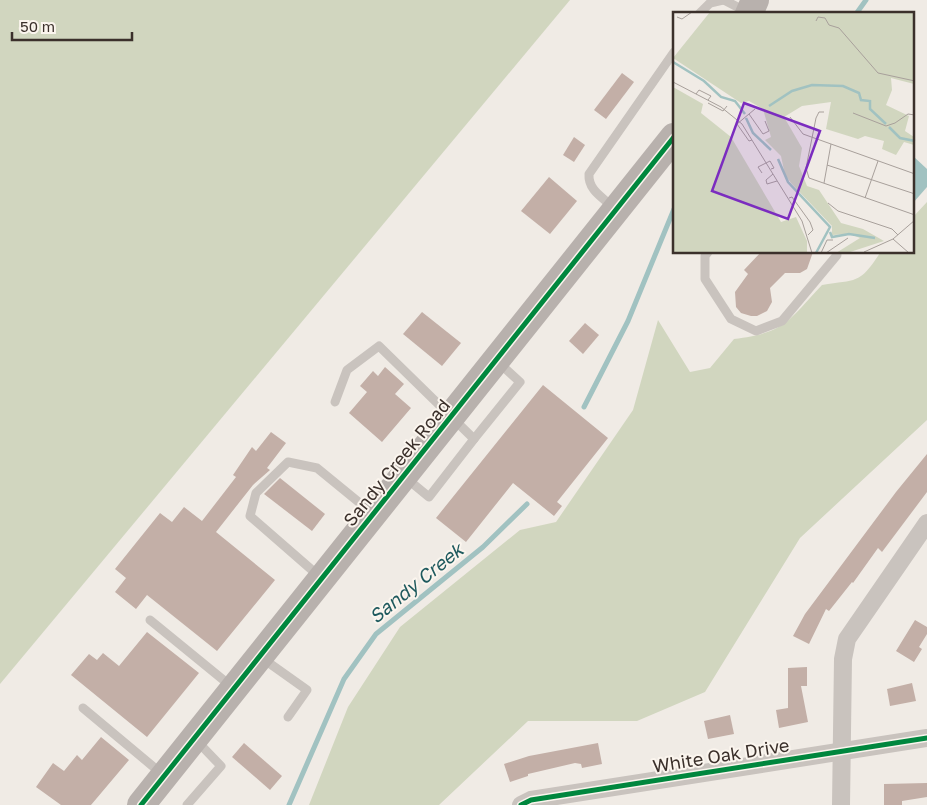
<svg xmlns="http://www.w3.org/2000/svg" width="927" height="805" viewBox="0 0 927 805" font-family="'Golos Text',sans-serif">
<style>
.green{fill:#d1d6bf}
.water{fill:#a1c2c1}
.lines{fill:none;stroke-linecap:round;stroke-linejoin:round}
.stream{stroke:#a1c2c1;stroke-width:5}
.building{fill:#c3afa7}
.service{stroke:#c9c3be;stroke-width:9}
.minor{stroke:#c9c3be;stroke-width:18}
.primary{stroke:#b8b1ad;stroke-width:28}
.cycleway-casing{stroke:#fbf5ee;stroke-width:8}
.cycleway{stroke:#00873e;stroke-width:5}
.labels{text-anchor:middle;stroke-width:4;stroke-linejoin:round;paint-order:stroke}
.street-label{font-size:18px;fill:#3b302b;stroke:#fbf5ee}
.water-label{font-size:19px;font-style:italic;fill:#1f5a5e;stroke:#fbf5ee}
.inset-river{fill:none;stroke:#a1c2c1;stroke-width:2.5}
.inset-road{fill:none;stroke:#a8a09b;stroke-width:1}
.view{fill:#7b2cbf;fill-opacity:0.15;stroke:#7b2cbf;stroke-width:2.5}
.inset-edge{fill:none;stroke:#3b302b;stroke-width:2.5}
</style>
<rect width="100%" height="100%" fill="#f0ebe5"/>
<g class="green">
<polygon points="0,0 570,0 0,684"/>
<path d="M927 202V420L800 538 705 692 637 721H528L439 805H309L348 707 400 627 520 530 556 522 633 410 658 320 690 372 710 368 734 339C785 333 788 321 822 285 857 279 859 285 880 253L913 252V217Z"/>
</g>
<polygon class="water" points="913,156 927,169 927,187 913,203"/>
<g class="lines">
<g class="stream">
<polyline points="856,14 866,0"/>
<polyline points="584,407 628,321 674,209"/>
<polyline points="289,805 344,679 376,634 483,547 527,504"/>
</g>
</g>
<g class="building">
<polygon points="622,73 634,82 606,119 594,110"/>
<polygon points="574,137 585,145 574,162 563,155"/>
<polygon points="549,177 577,201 550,234 521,211"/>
<polygon points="761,252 813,252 807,269 800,273 785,273 770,288 772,302 767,311 757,316 751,316 741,313 736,307 735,292 748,274 744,270"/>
<polygon points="422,312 461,343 442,366 403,334"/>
<polygon points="585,323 599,335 583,354 569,341"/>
<polygon points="385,367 404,384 395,394 411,408 382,442 349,413 367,392 360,386 373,371 378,376"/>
<polygon points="543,385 608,438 557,502 562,506 554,516 513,483 466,542 436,518"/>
<polygon points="271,432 286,443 267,468 270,470 253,485 216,532 275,580 217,651 147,595 136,609 115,592 126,578 115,569 160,513 172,522 184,507 202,521 236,477 233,475 252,447 256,451"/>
<polygon points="927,454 927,492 882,552 878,548 853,583 852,582 829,611 826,609 809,644 793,636 805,614 896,492"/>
<polygon points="280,478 325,514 312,531 264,494"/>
<polygon points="915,620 927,627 927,634 919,647 922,649 914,662 896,651"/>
<polygon points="147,632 199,673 147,737 71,675 89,654 97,660 103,653 119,666"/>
<polygon points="807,667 807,686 801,686 808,722 779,728 776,710 788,708 788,668"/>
<polygon points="912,683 916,701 890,706 887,689"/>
<polygon points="730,715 734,734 708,739 704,721"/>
<polygon points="101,737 129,760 91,805 61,805 36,787 53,763 64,771 77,755 82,760"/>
<polygon points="244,743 282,776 270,790 232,757"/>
<polygon points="598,743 602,764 582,768 581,764 575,763 528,774 528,776 510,782 504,764 529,756"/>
<polygon points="927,783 927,797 902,801 902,805 884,805 884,784"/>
</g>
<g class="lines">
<g class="service">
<polyline points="724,0 747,12"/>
<polyline points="699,14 710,3 723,0"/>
<path d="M613 207C602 197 588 190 589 174L674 52"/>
<polyline points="708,252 705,256 705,279 731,319 756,331 782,321 837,255"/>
<polyline points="335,402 347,370 379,346 474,439 429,497 406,478"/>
<polyline points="474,439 520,382 498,362"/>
<polyline points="320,577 250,516 256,493 288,462 317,468 372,513"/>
<polyline points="150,620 232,687"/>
<polyline points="262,658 307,690 288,717"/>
<polyline points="83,708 162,774"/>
<polyline points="187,805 221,766 196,740"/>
</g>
<g class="minor">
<polyline points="521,805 531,800 927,738"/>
<polyline points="841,805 843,659 847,639 927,523"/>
</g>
<g class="primary">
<polyline points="749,14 755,0"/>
<polyline points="141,805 674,137"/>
</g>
<g class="cycleway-casing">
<g id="cycleway">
<polyline points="141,805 674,137"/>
<polyline points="521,805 531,800 927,738"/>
</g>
</g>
<use href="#cycleway" class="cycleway"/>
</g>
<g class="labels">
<g class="street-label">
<text transform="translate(397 463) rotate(-51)" y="6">Sandy Creek Road</text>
<text transform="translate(721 756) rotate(-9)" y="6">White Oak Drive</text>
</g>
<g class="water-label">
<text transform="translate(416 583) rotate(-39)" y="7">Sandy Creek</text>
</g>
</g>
<g transform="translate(673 12)">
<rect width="241" height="241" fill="#f0ebe5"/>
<path d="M37 0H241V72L218 66 219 78 213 93 236 104 232 119 241 125V133L231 130 223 143 209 137 211 129 192 124 185 127 153 117 158 90 129 94 111 105 129 136 126 154 134 174 146 178 168 211 190 217 211 229 174 241H163L187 226 177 222 159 223V214L118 171 112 163 108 144 92 128 98 125 90 97 76 89 68 91 0 46ZM0 75 30 92 28 101 58 125 108 210 123 205 134 229V241H0Z" fill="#d1d6bf"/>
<path class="inset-river" d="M0 50 31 69 48 85 62 89 72 102M96 94 119 79 139 73 170 74 186 81 188 88 197 89V97L213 112M73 106 80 121 98 138M216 115 227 126 242 129M105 147 115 170 157 215 143 241M157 220 159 225 176 222 202 226"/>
<path class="inset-road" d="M4 5 9 7 19 0M143 9 145 5 152 6 156 13 166 16 205 61 242 69M0 70 48 95 69 112 129 209 139 241M23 82 26 78 38 84 35 88M35 91 50 99 54 94M151 100H146L143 106 133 156 136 166 242 203M180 101 213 114 222 111 235 102 242 103M76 102 90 122 96 119 92 109M117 105 130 122 242 162M79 128 76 129 64 112 82 97M154 153 242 182M89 161 85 155 97 149 101 156 98 157M100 162 93 168 94 172 104 169M151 171 158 132M116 186 119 185 137 210 140 218 135 223M192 186 205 149M155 191 165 199 219 217 225 223M220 227 236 241M191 240 220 227 242 208M148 241 154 228H160M153 241 175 226M177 241H197"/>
<path class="view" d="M71 91 147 119 115 207 39 179Z"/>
<rect width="241" height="241" class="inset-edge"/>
</g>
<path d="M12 32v8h120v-8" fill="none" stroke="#3b302b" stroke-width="2.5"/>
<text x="20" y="32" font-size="15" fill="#3b302b" stroke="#fbf5ee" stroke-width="4" paint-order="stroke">50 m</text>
</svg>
